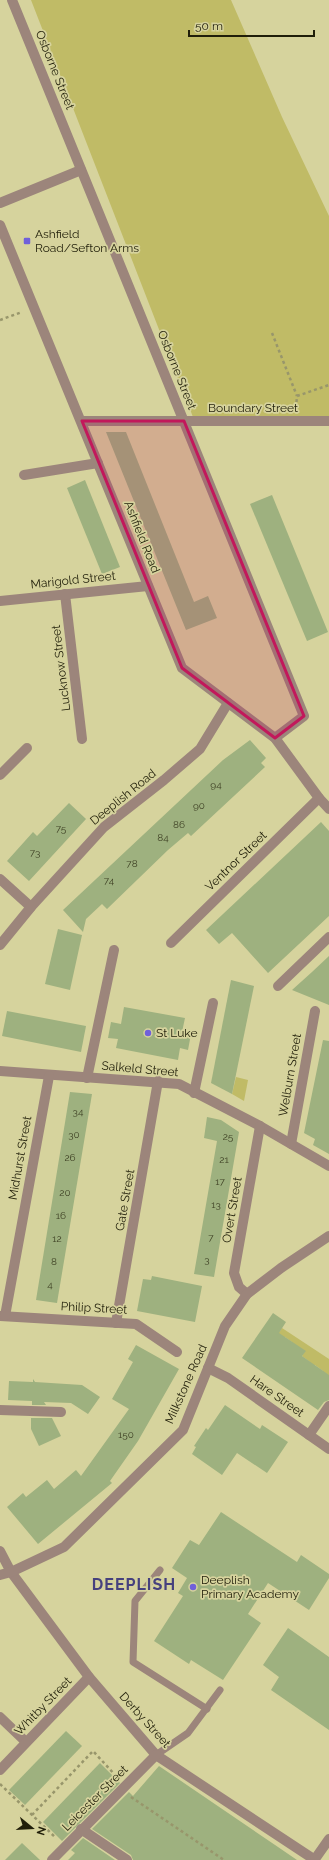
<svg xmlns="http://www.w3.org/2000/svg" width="329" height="1860" viewBox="0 0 329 1860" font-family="Raleway,sans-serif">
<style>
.green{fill:#c0bb66}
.building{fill:#9eb17f}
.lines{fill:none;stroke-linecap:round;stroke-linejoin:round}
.path{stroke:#98966b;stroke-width:2.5;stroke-dasharray:3 3;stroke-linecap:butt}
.service{stroke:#9c857b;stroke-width:7}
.minor{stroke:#9c857b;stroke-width:10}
.marked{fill:#c2185b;fill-opacity:0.2;stroke:#c2185b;stroke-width:3;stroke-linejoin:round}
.poi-dot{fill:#7060da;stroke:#d6d39d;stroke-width:1.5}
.labels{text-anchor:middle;stroke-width:3.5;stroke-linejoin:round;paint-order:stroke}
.number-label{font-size:10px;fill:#404326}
.street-label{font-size:12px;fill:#201e09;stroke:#d6d39d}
.poi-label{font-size:12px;fill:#201e09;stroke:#d6d39d;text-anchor:start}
.district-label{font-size:16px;font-weight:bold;letter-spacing:1px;fill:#46417e;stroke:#d6d39d}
</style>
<rect width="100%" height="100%" fill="#d6d39d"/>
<g class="green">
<polygon points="31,0 231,0 282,117 329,216 329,417 193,417"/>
<polygon points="236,1077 248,1080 244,1101 232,1094"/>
<polygon points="282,1328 329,1359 329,1375 323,1382 323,1371 315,1365 305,1370 310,1362 302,1356 305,1351 283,1355 292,1342 285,1337 270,1346"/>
</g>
<g class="building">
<polygon points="106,432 126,432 194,602 208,596 217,618 186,630"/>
<polygon points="85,480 120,567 102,574 67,488"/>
<polygon points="272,495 328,632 307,641 250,504"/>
<polygon points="250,740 266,758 261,763 265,767 191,836 188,833 168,850 107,909 102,904 86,919 83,932 63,910 223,760"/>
<polygon points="69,803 86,819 29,881 7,861 33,832 37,836"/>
<polygon points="321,822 329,831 329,916 268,973 232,933 219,944 206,930"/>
<polygon points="58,929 82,935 70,990 45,984"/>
<polygon points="329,956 329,1005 292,990 312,972"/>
<polygon points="231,980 254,986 232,1094 211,1083"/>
<polygon points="124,1007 185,1018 182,1032 191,1034 188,1050 180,1048 178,1060 116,1048 118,1039 108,1038 111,1022 121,1024"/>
<polygon points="7,1011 86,1026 81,1052 2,1036"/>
<polygon points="323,1040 329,1041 329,1154 313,1145 315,1139 304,1133"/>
<polygon points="70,1092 92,1094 57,1303 36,1300"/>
<polygon points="207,1117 221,1120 239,1132 214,1277 194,1274 217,1141 204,1138"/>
<polygon points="152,1276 202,1286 195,1322 137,1311 143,1279 151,1280"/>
<polygon points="273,1313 286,1322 279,1333 306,1351 302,1356 329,1375 329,1400 324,1402 318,1410 242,1358"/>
<polygon points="136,1345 179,1369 138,1441 110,1481 112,1483 38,1544 7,1507 23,1493 26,1497 47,1480 54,1489 76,1470 81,1476 129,1409 112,1399 133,1362 128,1359"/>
<polygon points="33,1379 35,1382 82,1385 100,1397 88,1414 71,1403 44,1402 46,1405 32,1405 32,1401 8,1400 9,1381 33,1382"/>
<polygon points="225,1405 260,1429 262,1425 288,1442 267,1473 237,1453 222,1475 192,1454 196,1447 194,1446 206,1428 208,1430"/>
<polygon points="31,1418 52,1418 61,1436 39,1446 31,1429"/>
<polygon points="221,1512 297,1562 301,1555 329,1574 329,1578 309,1610 268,1583 248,1614 261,1623 223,1680 191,1660 189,1664 154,1641 183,1596 178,1593 187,1578 172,1568 190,1540 199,1545"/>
<polygon points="288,1628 329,1657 329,1730 271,1690 279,1677 263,1665"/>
<polygon points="66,1731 82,1746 25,1805 9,1790"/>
<polygon points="100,1763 120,1783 62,1841 43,1822"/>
<polygon points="159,1766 278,1847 297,1860 133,1860 131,1855 92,1829 129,1792 133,1796"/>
<polygon points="83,1838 115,1860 68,1860 75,1853 71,1850"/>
<polygon points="22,1843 40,1860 5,1860"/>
</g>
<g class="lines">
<g class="path">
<polyline points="0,320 22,312"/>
<polyline points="272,333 297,396"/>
<polyline points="296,408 297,396 329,385"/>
<polyline points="0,1784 56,1838"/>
<polyline points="131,1797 224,1860"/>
<polyline points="32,1815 93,1751 117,1777"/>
</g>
<g class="service">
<polyline points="160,1570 135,1601 133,1662 207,1709"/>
<polyline points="156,1755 188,1733 220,1690"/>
</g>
<g class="minor">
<polyline points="12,0 304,716 275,738"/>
<polyline points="0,203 81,170"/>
<polyline points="0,225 182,668 275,738 319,798 329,809"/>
<polyline points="82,421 329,421"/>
<polyline points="24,475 98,463"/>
<polyline points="65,594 82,739"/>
<polyline points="0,601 148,586"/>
<polyline points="0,775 27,748"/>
<polyline points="0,879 31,907"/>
<polyline points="171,943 319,798"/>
<polyline points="0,945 31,907 104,827 164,780 200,749 228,703"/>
<polyline points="278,986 329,937"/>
<polyline points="0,1071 179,1084 260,1126 329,1166"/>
<polyline points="87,1078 114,950"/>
<polyline points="194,1093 213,1003"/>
<polyline points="291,1144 315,1011"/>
<polyline points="247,1294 239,1287 234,1273 260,1126"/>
<polyline points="0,1316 136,1324 177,1352"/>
<polyline points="5,1316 49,1076"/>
<polyline points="116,1323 158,1081"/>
<polyline points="208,1368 228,1378 329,1449"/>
<polyline points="0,1410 61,1412"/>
<polyline points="309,1435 329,1406"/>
<polyline points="0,1551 11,1572 89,1677 156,1755 315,1860"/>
<polyline points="0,1575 11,1572 64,1547 183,1430 225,1326 247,1294 281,1268 329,1236"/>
<polyline points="0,1717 26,1742"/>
<polyline points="0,1770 89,1677"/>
<polyline points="81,1829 127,1860"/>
<polyline points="315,1859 329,1839"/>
<polyline points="52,1860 156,1755"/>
</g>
</g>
<path class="marked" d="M82 421H184L304 716 275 738 182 668Z"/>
<g class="poi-dot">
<rect x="23" y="237" width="8" height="8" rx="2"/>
<circle cx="148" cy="1033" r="4"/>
<circle cx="193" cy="1587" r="4"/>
</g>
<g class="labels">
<g class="number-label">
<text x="216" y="788">94</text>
<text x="199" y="809">90</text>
<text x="179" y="828">86</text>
<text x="61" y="832">75</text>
<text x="163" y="841">84</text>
<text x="35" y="856">73</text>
<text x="132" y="867">78</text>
<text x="109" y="884">74</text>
<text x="78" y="1115">34</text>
<text x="74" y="1138">30</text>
<text x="228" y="1140">25</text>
<text x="70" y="1161">26</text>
<text x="224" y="1163">21</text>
<text x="220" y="1185">17</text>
<text x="65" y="1196">20</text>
<text x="216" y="1208">13</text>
<text x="61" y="1219">16</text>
<text x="211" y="1241">7</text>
<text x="57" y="1242">12</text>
<text x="207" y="1263">3</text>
<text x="54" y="1265">8</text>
<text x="50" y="1288">4</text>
<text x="126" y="1438">150</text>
</g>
<g class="street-label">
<text transform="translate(55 70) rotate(68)" y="4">Osborne Street</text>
<text transform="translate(177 370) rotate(68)" y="4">Osborne Street</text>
<text x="253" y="412">Boundary Street</text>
<text transform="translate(142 537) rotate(68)" y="4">Ashfield Road</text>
<text transform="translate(73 580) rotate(-6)" y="4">Marigold Street</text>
<text transform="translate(61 668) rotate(-97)" y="4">Lucknow Street</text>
<text transform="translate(123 797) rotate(-39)" y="4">Deeplish Road</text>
<text transform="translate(236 861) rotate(-44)" y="4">Ventnor Street</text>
<text transform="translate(140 1069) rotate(5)" y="4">Salkeld Street</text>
<text transform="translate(290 1075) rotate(-80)" y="4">Welburn Street</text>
<text transform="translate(20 1158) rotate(-80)" y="4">Midhurst Street</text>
<text transform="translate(125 1200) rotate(-80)" y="4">Gate Street</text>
<text transform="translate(232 1210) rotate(-80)" y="4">Overt Street</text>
<text transform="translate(94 1308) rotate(3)" y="4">Philip Street</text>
<text transform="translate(186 1384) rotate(-66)" y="4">Milkstone Road</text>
<text transform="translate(277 1396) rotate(35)" y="4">Hare Street</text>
<text transform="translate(43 1706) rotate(-46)" y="4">Whitby Street</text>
<text transform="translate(145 1720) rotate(48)" y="4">Derby Street</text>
<text transform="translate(95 1798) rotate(-45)" y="4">Leicester Street</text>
</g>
<g class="poi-label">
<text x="35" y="238">Ashfield<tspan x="35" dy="14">Road/Sefton Arms</tspan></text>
<text x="156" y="1037">St Luke</text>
<text x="201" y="1584">Deeplish<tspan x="201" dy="14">Primary Academy</tspan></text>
</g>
<g class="district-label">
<text x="134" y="1590">DEEPLISH</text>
</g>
</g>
<g transform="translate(32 1828) rotate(108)" stroke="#d6d39d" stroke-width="3" paint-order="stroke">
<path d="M0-3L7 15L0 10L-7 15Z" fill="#201e09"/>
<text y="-6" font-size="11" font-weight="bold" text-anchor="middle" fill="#201e09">N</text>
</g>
<path d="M189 30v6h125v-6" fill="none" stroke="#201e09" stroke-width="2"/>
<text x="195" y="30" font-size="12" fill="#201e09" stroke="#d6d39d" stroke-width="3" paint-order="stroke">50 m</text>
</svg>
